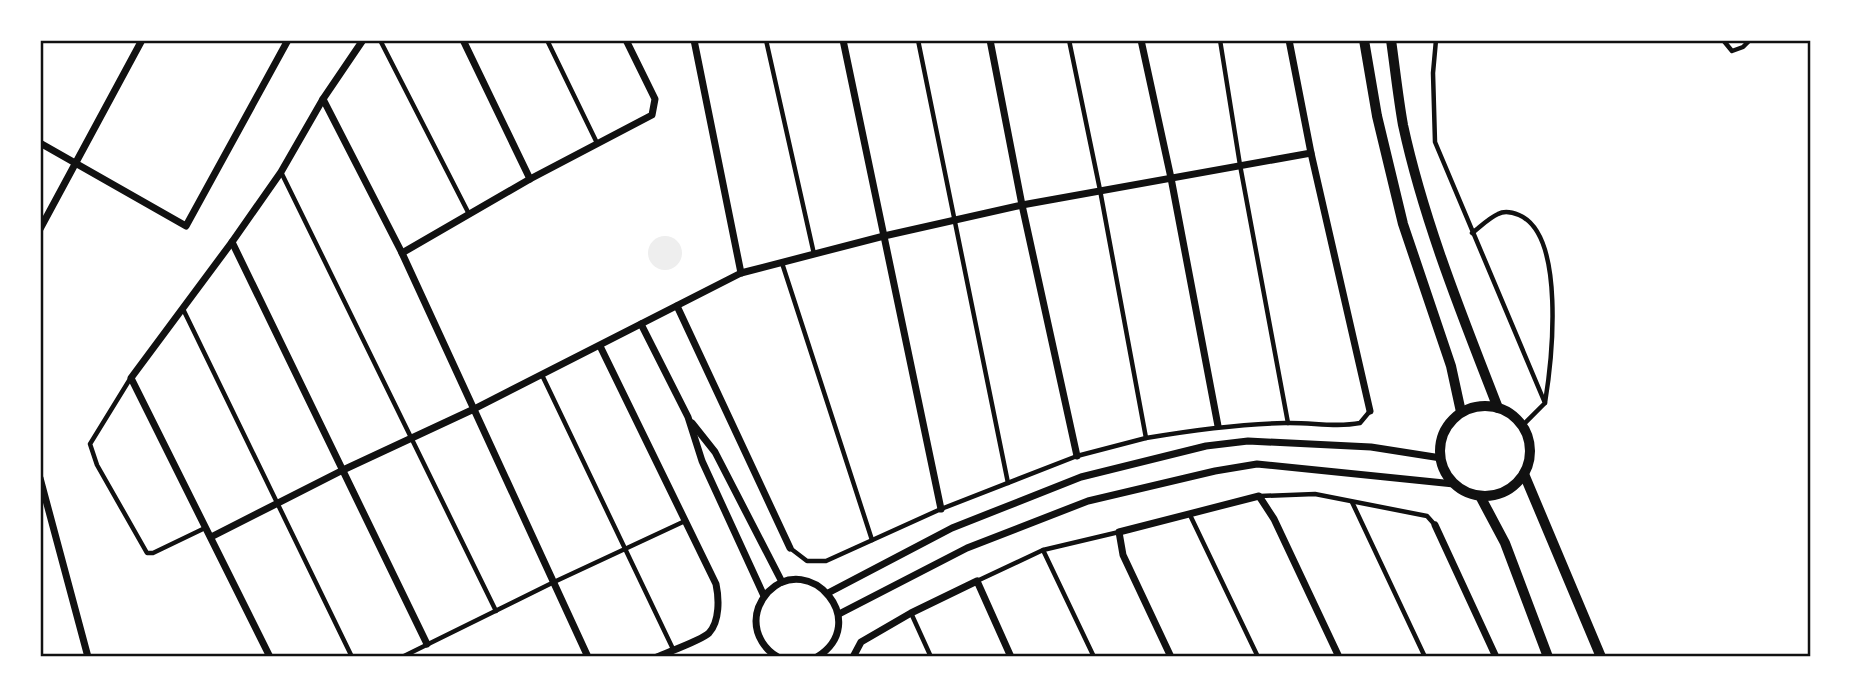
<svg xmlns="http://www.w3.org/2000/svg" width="1851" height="697" viewBox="0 0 1851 697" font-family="'Exo 2',sans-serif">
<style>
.green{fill:#eee}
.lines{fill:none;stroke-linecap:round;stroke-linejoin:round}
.service{stroke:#111;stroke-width:4.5}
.minor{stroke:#111;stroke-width:7}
.tertiary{stroke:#111;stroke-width:10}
.neatline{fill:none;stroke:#111;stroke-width:2.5}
</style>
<rect width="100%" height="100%" fill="#fff"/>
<circle class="green" cx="665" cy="253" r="17"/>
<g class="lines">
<g class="service">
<polyline points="380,40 469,214"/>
<polyline points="547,40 597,143"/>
<polyline points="766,40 814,254"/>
<polyline points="918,40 1008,483"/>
<path d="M1069 40 1100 190 1146 438C1193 430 1237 424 1285 423 1311 422 1335 428 1360 423L1370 411"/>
<polyline points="1220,40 1240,165 1288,423"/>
<polyline points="1436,40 1433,73 1435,142 1545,403 1522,426"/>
<polyline points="1723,40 1732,51 1743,47 1750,40"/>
<polyline points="281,172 496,611"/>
<path d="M1472 233C1480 227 1489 218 1498 214 1505 210 1512 212 1519 215 1566 235 1552 360 1545 403"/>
<polyline points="782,263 872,540"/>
<polyline points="183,309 352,657"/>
<polyline points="542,375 673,649"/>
<polyline points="130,379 90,444 97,465 147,553 153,553 205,528"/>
<polyline points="1260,496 1315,494 1427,516 1435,525"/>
<polyline points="1352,502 1425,657"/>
<polyline points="1190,515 1258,657"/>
<polyline points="790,548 807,561 826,561 941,509 1077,456 1146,438"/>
<polyline points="1043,550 1094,657"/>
<polyline points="977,581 1043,550 1119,532"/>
<polyline points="911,613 931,657"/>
<polyline points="402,657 554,582 685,521"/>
</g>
<g class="minor">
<polyline points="363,40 323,99 281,172 232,242 427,644"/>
<polyline points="463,40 530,179"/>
<polyline points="694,40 741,273"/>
<polyline points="843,40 941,509"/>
<polyline points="990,40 1022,205 1077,456"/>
<polyline points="1141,40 1171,178 1218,426"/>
<polyline points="1289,40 1311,153 1370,411"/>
<polyline points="323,99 402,253 588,657"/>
<polyline points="40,143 186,226 288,40"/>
<polyline points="40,229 142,40"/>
<polyline points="232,242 131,378 270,657"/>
<polyline points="402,253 530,179 652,115 655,99 626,40"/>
<polyline points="677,306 790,548"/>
<polyline points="641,324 688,417 702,461 764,596"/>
<path d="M600 346 716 584C719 598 720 621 709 633 702 640 668 652 657 657"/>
<polyline points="692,423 715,452 782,582"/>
<polyline points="40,478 88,657"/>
<polyline points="1435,525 1496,657"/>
<polyline points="211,537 343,470 474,409 741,273 884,236 1022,205 1311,153"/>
<polyline points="828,593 952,528 1081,477 1206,446 1248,441 1371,447 1441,458"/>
<polyline points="839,614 967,548 1088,501 1215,471 1257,464 1454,484"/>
<path d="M778 657C765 650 756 636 756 621 756 611 761 600 768 592 810 550 872 623 817 657"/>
<polyline points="853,657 861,642 911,613 977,581 1011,657"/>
<polyline points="1171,657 1123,555 1119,532 1259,496 1274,519 1339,657"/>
</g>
<g class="tertiary">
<polyline points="1364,40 1377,116 1403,224 1451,366 1461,412"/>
<path d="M1391 40C1395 68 1398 97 1403 125 1424 222 1462 315 1498 408"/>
<circle cx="1485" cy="451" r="45"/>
<polyline points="1524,474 1601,657"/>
<polyline points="1480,496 1505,543 1548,657"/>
</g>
</g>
<rect width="1851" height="697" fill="none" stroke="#ffffff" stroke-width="84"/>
<rect x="42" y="42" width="1767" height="613" class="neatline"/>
</svg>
